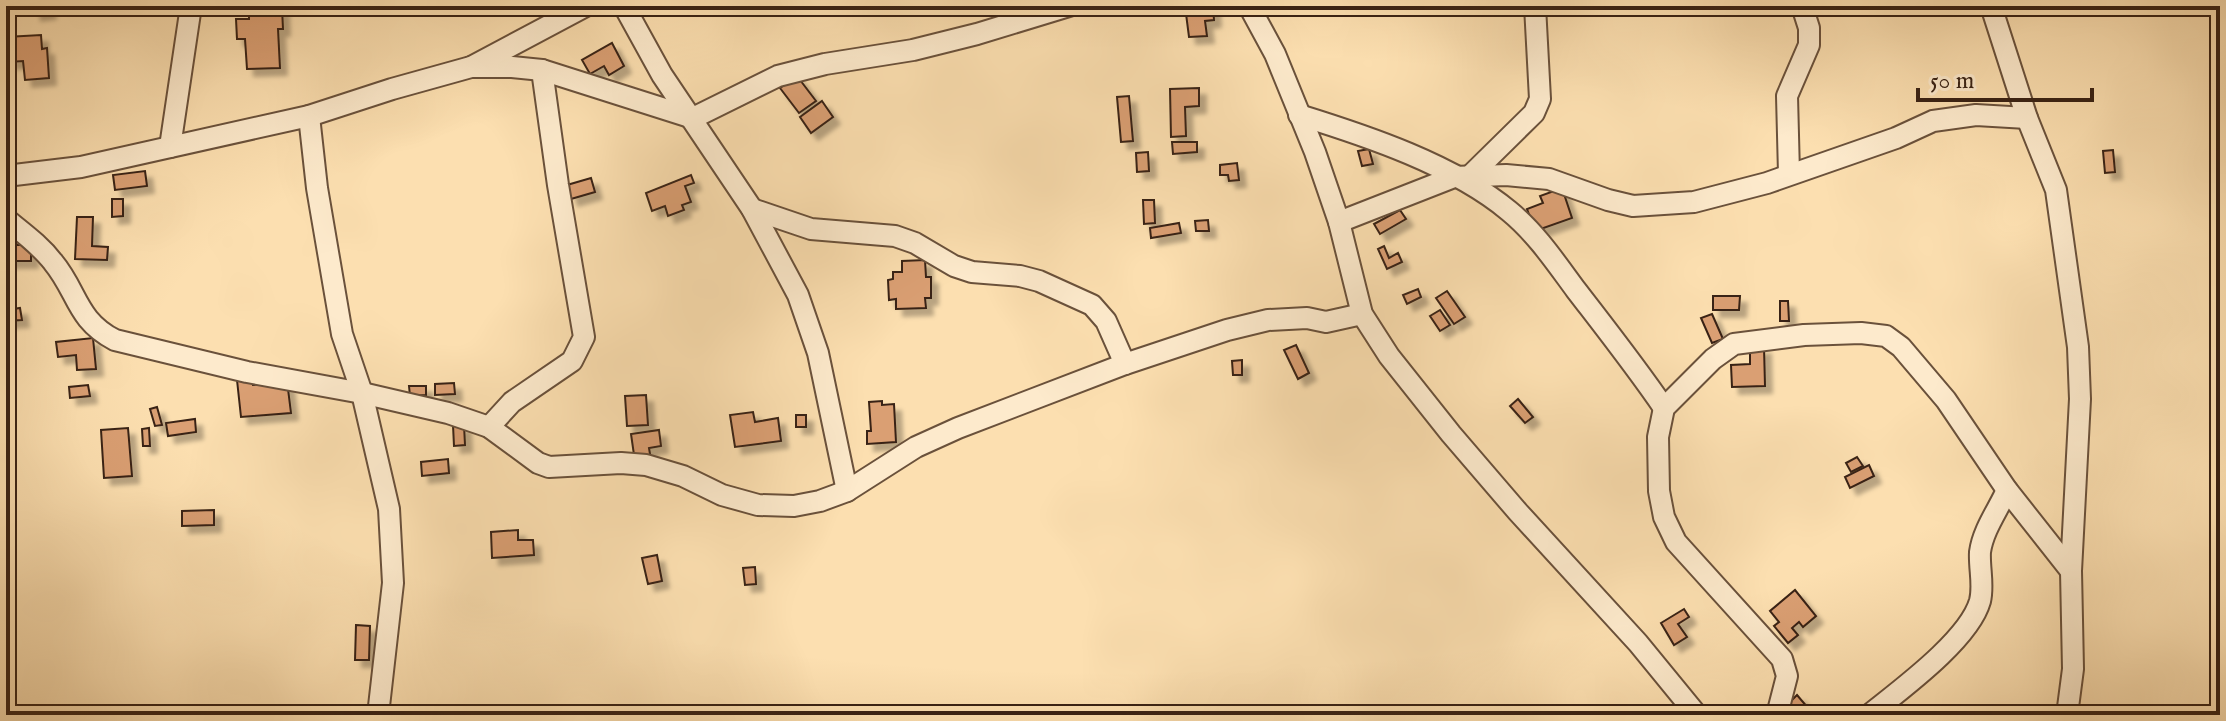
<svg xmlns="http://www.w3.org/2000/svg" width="2226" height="721" viewBox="0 0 2226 721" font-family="'IM FELL English',serif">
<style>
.building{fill:#da9f73;stroke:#392214;stroke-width:2;filter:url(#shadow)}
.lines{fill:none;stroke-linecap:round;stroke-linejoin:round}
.minor-casing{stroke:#6a513b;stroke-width:24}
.minor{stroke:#fdeacc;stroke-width:20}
</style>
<defs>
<filter id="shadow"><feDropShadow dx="7" dy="7" stdDeviation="2" flood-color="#0004"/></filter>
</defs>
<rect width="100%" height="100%" fill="#fcdfb0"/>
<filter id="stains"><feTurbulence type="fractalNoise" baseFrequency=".0025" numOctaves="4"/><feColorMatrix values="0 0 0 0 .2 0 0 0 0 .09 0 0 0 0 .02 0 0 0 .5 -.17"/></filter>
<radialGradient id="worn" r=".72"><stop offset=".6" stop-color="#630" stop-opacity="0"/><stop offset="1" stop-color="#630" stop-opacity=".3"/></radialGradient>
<g class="building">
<polygon points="33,6 48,6 49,12 34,14"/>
<polygon points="1185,6 1213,6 1214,20 1205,21 1207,36 1189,37"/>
<polygon points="282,8 283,29 278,29 280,68 247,69 245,39 237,39 236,19 249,19 249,9"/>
<polygon points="41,35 42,49 47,48 49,78 25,80 23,61 9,62 6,37"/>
<polygon points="612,43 624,66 609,75 604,66 590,74 582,60"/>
<polygon points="797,76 816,101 799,113 780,88"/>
<polygon points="1199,88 1199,106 1185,107 1186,136 1171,137 1170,89"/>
<polygon points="1129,96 1133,141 1121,142 1117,97"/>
<polygon points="822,101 833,117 811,133 800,117"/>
<polygon points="1172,142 1197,142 1197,152 1173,154"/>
<polygon points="1369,149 1373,164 1362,166 1358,151"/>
<polygon points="2113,150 2115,172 2105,173 2103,151"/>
<polygon points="1148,152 1149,171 1137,172 1136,153"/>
<polygon points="1237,163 1239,180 1229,181 1228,175 1220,175 1220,165"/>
<polygon points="145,171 147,186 115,190 113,175"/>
<polygon points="691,175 694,183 685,186 691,202 682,205 684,210 668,216 665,206 652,211 646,193"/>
<polygon points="591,178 595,192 571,199 567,185"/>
<polygon points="1562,188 1572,218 1535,231 1527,209 1543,203 1540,196"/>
<polygon points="112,199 123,199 123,216 112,217"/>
<polygon points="1143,200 1154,200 1155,223 1144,224"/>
<polygon points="1400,210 1406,219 1380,234 1374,224"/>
<polygon points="77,217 93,217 92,246 108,247 107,260 75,259"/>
<polygon points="1208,220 1209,231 1196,231 1195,221"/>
<polygon points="1179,223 1181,233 1151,238 1150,228"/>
<rect x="6" y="245" width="25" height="16"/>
<polygon points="1384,246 1389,258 1398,253 1402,262 1387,269 1378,249"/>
<polygon points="925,260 926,277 931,277 931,298 925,298 926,308 896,309 896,299 889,300 888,280 893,279 893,272 902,272 902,261"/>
<polygon points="1418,289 1421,297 1407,304 1403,295"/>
<polygon points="1447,291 1465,317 1454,324 1436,298"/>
<polygon points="1713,296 1740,296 1739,310 1713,310"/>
<polygon points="1780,301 1788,301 1789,321 1780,321"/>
<polygon points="20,308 22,320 6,321 6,310"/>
<polygon points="1440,310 1450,325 1440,331 1430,316"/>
<polygon points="1712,314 1723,339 1712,343 1701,318"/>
<polygon points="93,338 96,369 77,370 76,355 58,357 56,342"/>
<polygon points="1296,345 1309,373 1298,379 1284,350"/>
<polygon points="1764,347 1765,386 1732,387 1731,365 1750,364 1750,348"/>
<polygon points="1242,360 1242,375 1233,375 1232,361"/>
<polygon points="252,379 253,385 287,381 291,413 241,417 237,380"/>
<polygon points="454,383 455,394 435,395 435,384"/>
<polygon points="88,385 90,396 70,398 69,387"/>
<polygon points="409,386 426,386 426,395 410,396"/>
<polygon points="646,395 648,425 627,426 625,396"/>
<polygon points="1518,399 1533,417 1525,423 1510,406"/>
<polygon points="882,401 882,405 894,404 896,442 867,444 867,431 871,431 869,402"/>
<polygon points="157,407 162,425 155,426 150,409"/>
<polygon points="753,412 755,422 778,418 781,441 735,447 730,415"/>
<rect x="796" y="415" width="10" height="12"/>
<polygon points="195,419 196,432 168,436 166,423"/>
<polygon points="453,425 464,425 465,445 454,446"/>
<polygon points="128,428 132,476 104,478 101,430"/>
<polygon points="149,428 150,446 143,446 142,429"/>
<polygon points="659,430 661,446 649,448 651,460 635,462 631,434"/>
<polygon points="1857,457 1863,466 1851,472 1846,463"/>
<polygon points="448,459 449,473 422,476 421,462"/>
<polygon points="1869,465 1874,476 1850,488 1845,477"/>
<polygon points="214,510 214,525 182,526 182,511"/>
<polygon points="518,530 518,540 533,540 534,555 492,558 491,532"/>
<polygon points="657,555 662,581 648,584 642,558"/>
<polygon points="755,567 756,584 745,585 743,568"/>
<polygon points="1795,590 1816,616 1803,627 1799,622 1792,628 1798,635 1788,643 1774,626 1779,622 1770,611"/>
<polygon points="1684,609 1689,617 1678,624 1687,637 1674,645 1661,623"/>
<polygon points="356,625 370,626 369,660 355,660"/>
<polygon points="1797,695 1814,715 1798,715 1788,704"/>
</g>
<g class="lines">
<g class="minor-casing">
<g id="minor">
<polyline points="624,6 662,75 752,209 798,295 818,353 847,491"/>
<polyline points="1249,6 1275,54 1315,152 1339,222 1362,314 1389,356 1451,434 1518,512 1638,643 1697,715"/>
<polyline points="1991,6 2027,118 2056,190 2078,347 2080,399 2071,571 2073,669 2067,715"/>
<polyline points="471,67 512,67 542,70 693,118 778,76 825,64 913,50 977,34 1069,6"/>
<path d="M1299 115C1367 136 1454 165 1509 211 1536 233 1556 263 1576 290 1606 329 1636 367 1664 408"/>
<polyline points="309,116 317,188 342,334 362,393 389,509 393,583 378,715"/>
<polyline points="170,147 191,6"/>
<polyline points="1472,174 1534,113 1540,99 1535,6"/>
<polyline points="1789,174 1787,96 1809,45 1809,28 1802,6"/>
<polyline points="6,176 81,167 309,116 392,89 471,67 586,6"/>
<polyline points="752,209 811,229 895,236 915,243 954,266 972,272 1020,276 1039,281 1092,305 1106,321 1125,364"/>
<path d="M6 219C23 233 40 245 53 262 78 292 76 320 115 340L247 372 362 393 448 413 489 427 538 463 549 467 621 463 646 465 683 476 722 495 758 505 794 506 820 501 847 491 916 447 958 428 1125 364 1227 330 1268 320 1307 318 1326 322 1362 314"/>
<polyline points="1339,222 1454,177 1506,175 1549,179 1608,200 1633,206 1694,202 1767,183 1896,138 1933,121 1976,115 2027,118"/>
<polyline points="489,427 512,402 572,361 584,337 558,185 542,70"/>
<polyline points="1777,715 1787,676 1782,659 1676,542 1664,517 1659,491 1658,437 1664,408 1713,359 1734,344 1804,335 1861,333 1886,336 1901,347 1946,400 2007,490 2071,571"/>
<path d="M1869 715C1900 690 1969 640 1980 601 1984 585 1979 568 1980 552 1983 530 1998 510 2007 490"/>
</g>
</g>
<use href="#minor" class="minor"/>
</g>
<rect width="2226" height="721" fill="none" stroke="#fcdfb0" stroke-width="32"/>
<rect x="8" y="8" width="2210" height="705" fill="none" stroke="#392214" stroke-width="4"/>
<rect x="16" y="16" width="2194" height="689" fill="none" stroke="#392214" stroke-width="2"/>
<path d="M1918 88v12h174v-12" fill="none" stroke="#392214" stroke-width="4"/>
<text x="1930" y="88" font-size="24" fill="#392214" stroke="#fdeacc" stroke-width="6" paint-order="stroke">50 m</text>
<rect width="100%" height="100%" filter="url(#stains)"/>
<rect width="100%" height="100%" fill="url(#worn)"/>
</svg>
